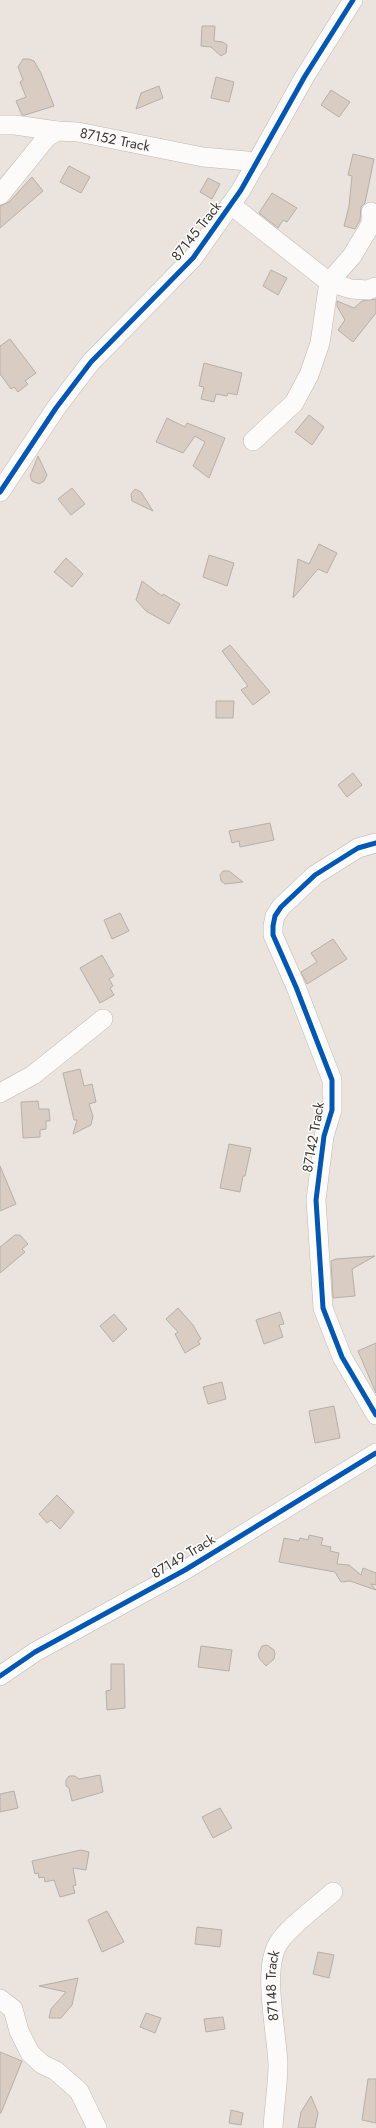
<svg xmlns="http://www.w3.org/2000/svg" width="376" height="2128" viewBox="0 0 376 2128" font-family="Jost,sans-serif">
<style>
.building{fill:#d9ccc2;stroke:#b5b0ab}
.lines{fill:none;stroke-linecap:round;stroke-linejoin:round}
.minor-casing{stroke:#bdb7b2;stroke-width:20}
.minor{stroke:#fcfbfa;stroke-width:19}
.cycleway-casing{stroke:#fff;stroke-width:8}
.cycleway{stroke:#0057b8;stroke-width:5}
.labels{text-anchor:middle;stroke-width:3;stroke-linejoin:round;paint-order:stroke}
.street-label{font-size:14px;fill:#3c3732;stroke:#fff}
</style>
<rect width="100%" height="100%" fill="#ebe4de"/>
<g class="building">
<polygon points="202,26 215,26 214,41 223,42 227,45 226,53 221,56 211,47 201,46"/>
<polygon points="23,59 29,59 34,61 41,73 54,106 25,115 22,115 16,101 26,97 20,82 23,80 18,67"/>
<polygon points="216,77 234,82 229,102 211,98"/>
<polygon points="159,86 163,98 136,109 141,93"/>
<polygon points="331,90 350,102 339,117 321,105"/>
<polygon points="353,154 374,159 365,203 361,207 360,220 355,229 344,226 349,206 352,176 348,175"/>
<polygon points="69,166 90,177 81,193 60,182"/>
<polygon points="32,177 43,191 0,228 0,206 9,202"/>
<polygon points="208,178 220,184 212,199 200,192"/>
<polygon points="272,193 297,208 287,222 283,220 278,228 259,213"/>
<polygon points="271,270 287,278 278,295 263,286"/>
<polygon points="376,299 376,313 353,342 338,330 345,320 337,306 337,301 354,308 362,301"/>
<polygon points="10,339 36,373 25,381 28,384 18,392 14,387 11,389 0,374 0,346"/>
<polygon points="204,363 242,373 237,395 228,393 227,396 216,394 214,402 201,399 204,387 199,386"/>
<polygon points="309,415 324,427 312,445 295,432"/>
<polygon points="167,418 185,427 187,423 225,438 209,478 193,466 205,442 195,436 183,453 156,442"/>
<polygon points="38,456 47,475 44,481 39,484 32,481 30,476"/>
<polygon points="72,488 85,504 71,515 58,499"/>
<polygon points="135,489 141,492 153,511 132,501 131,494"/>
<polygon points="319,544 337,553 327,573 318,569 293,598 298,559 309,564"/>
<polygon points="209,555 234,563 227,586 203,577"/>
<polygon points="66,558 83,574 72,587 54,572"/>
<polygon points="142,581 162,596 163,594 180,604 169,624 146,611 136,600"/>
<polygon points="230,645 270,692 253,705 241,690 248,686 222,651"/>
<polygon points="216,701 234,701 233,718 216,718"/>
<polygon points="353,773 362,785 347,797 338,785"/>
<polygon points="270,823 274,840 240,847 239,841 232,843 229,831"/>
<polygon points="223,871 229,871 243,882 225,884 221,881 220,875"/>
<polygon points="120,913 129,931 112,939 104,920"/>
<polygon points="333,939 347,959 307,984 301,972 317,962 311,953"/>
<polygon points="102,955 114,976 109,979 113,986 110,988 114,995 100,1003 80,968"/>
<polygon points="80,1069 84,1086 92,1084 96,1102 89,1104 93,1116 91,1125 73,1134 77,1120 74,1120 63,1073"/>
<polygon points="38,1101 39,1109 49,1109 50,1121 46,1121 46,1129 40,1130 40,1137 23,1138 21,1102"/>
<polygon points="229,1144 251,1148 245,1176 243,1176 240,1192 220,1188"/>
<polygon points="0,1166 16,1204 0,1211"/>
<polygon points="15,1235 20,1235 28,1244 22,1249 25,1252 0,1273 0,1247"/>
<polygon points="375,1256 352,1269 355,1296 333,1298 331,1261 336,1259"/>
<polygon points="178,1308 193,1325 201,1339 198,1341 200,1344 185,1353 175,1334 178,1332 166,1319"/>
<polygon points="280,1312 284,1324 279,1325 283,1337 264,1344 256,1320"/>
<polygon points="114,1314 127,1329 113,1342 100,1326"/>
<polygon points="376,1343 376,1393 358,1351"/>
<polygon points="222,1382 226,1399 208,1404 203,1387"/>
<polygon points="334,1406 340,1438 315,1443 309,1411"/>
<polygon points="57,1495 74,1512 60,1529 51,1520 47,1523 39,1514"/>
<polygon points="309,1535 323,1538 321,1545 331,1547 330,1551 339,1553 337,1564 349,1565 361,1575 363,1568 376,1573 376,1585 371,1584 376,1590 350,1581 341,1582 335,1572 279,1562 284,1538 299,1541 300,1538 308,1540"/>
<polygon points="267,1645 274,1650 275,1654 274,1659 266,1666 259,1658 258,1654 262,1646"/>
<polygon points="201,1646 232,1650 229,1671 198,1667"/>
<polygon points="111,1664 124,1664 125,1708 107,1710 106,1691 111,1690"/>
<polygon points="100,1775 103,1792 72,1801 69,1788 66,1786 66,1780 69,1776 75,1776 79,1779"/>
<polygon points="14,1791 18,1808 0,1812 0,1794"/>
<polygon points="220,1808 232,1828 213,1838 202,1817"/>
<polygon points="81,1850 89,1852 86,1870 73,1868 76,1885 73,1886 75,1893 60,1897 54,1880 45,1882 44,1877 39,1878 38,1873 35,1874 32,1861"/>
<polygon points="107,1911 124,1942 102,1952 88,1920"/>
<polygon points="197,1927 222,1930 220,1947 195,1944"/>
<polygon points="318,1952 334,1955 329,1978 313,1974"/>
<polygon points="78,1978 72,2005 61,2018 49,2018 51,2009 66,1992 39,1986"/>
<polygon points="146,2013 161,2018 155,2033 140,2027"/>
<polygon points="223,2017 225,2029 206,2032 204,2019"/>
<polygon points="0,2052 22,2061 1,2113 0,2113"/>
<polygon points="368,2079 376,2079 376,2123 362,2120"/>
<polygon points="311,2096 318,2113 315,2128 298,2128 301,2112"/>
<polygon points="231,2110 243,2113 241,2125 229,2123"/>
</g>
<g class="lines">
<g class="minor-casing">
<g id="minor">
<polyline points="0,125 15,125 57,131"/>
<path id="s1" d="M0 195 47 137 57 131 78 132 203 157 258 162"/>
<polyline points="231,205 329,282 351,289 368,290 376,287"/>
<polyline points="253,441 294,403 309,375 320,343 329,282 352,256 367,231 371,223 371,212"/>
<polyline points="0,492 56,408 91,362 193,258 241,190 305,76 353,0"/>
<polyline points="376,843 358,848 315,875 281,907 275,916 273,926 273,935 296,987 332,1080 332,1110 324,1136 316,1200 323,1308 342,1357 376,1415"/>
<polyline points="0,1093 33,1075 103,1019"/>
<polyline points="0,1676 35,1652 185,1570 376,1453"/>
<polyline points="0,1999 13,2009 19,2031 30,2053 42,2064 56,2071 79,2091 97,2128"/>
<path id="s2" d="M273 2128C274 2107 278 2085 278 2064 277 2033 262 1970 278 1944 287 1928 319 1905 333 1892"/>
</g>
</g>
<use href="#minor" class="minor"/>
<g class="cycleway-casing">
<g id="cycleway">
<polyline points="0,492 56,408 91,362 193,258 241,190 305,76 353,0"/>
<polyline points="376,843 358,848 315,875 281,907 275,916 273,926 273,935 296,987 332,1080 332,1110 324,1136 316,1200 323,1308 342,1357 376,1415"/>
<polyline points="0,1676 35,1652 185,1570 376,1453"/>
</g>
</g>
<use href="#cycleway" class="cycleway"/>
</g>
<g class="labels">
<g class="street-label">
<text dy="5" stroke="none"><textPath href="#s1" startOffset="145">87152 Track</textPath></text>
<text transform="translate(196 231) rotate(-52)" y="5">87145 Track</text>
<text transform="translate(313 1137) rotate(-80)" y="5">87142 Track</text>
<text transform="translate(183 1556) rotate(-31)" y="5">87149 Track</text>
<text dy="5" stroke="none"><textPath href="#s2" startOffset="143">87148 Track</textPath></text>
</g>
</g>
</svg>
